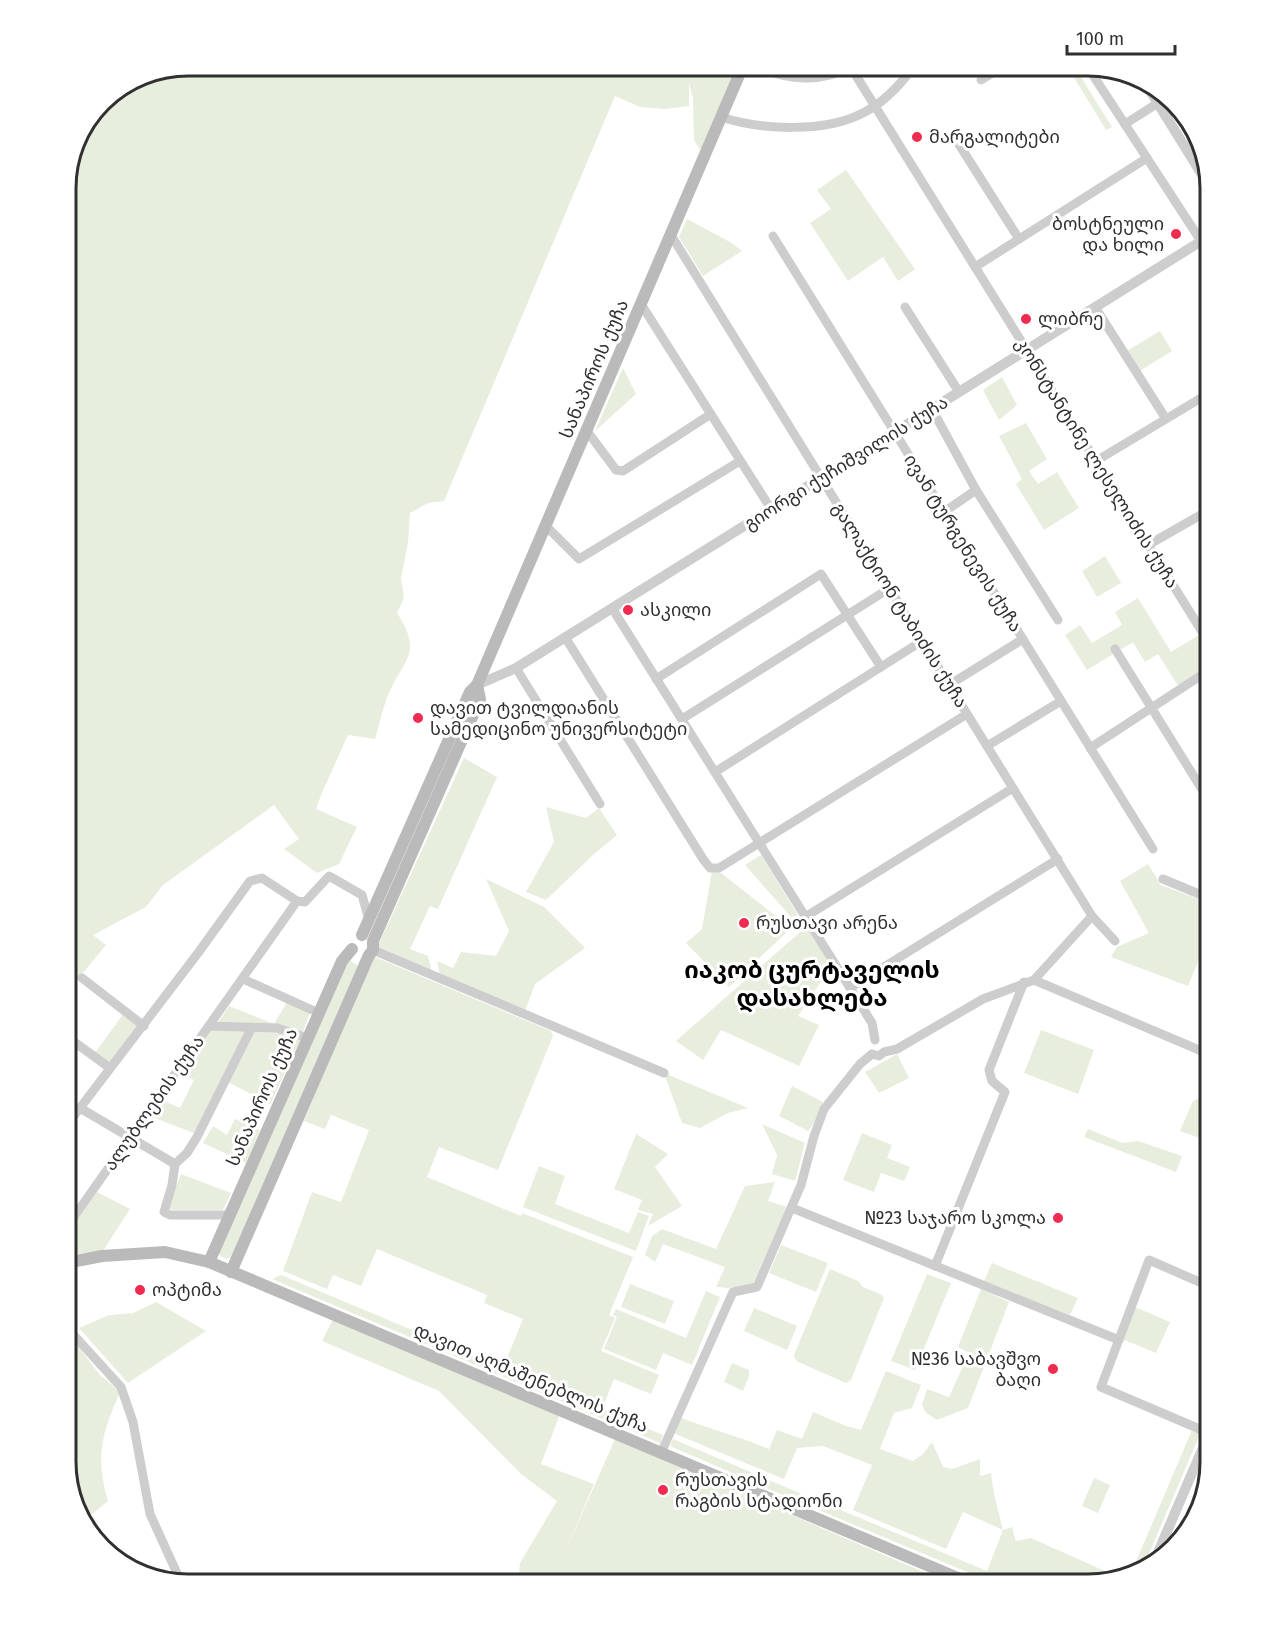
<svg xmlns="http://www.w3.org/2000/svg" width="1277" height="1650" viewBox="0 0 1277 1650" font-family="'Fira Sans','Noto Sans Georgian',sans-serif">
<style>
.green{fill:#e8eedd}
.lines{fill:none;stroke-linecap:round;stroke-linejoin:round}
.minor{stroke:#cdcdcd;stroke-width:9}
.tertiary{stroke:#cdcdcd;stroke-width:10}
.secondary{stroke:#bababa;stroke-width:12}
.poi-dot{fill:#ef2b4f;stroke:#fff;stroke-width:2}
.labels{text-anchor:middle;stroke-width:6;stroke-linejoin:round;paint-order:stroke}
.poi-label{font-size:18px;fill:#303030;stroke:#fff;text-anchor:start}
.street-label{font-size:18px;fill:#303030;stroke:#fff}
.district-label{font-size:24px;font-weight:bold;fill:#000;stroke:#fff}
.rim{fill:none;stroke:#303030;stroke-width:3}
</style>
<rect width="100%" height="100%" fill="#fff"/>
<g class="green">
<path d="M189 66H738L703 154 694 140 693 98 689 83V106L666 109 640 107 615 96 444 501 428 503 410 513 408 543 401 578 404 598 397 613C425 655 401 661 387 698 382 711 379 725 375 739L348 735 321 795 316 809 357 827 339 864 317 873 284 849 299 839 274 805 163 885 146 907 93 935 106 945 78 979 66 998V181L79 135 108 97 142 75Z"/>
<polygon points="1067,66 1074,66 1112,127 1106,130"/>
<polygon points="846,170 915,269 898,281 883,257 848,281 810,223 831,209 817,190"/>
<polygon points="687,219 730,242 742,251 703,276 679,237"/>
<polygon points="1160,331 1172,351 1138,372 1125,352"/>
<polygon points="623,368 636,394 595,431"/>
<polygon points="1002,377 1017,405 999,420 983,390"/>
<polygon points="1026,423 1047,459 1029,471 1038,484 1057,472 1079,508 1044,530 1016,484 1022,479 999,436"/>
<polygon points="1105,556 1121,583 1097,597 1082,571"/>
<polygon points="1138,598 1171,652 1199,635 1211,655 1211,665 1178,686 1158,654 1145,662 1133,642 1087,670 1065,635 1080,625 1092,643 1122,625 1115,612"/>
<polygon points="464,758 497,777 438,909 430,906 410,949 428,956 432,973 377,948"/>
<polygon points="546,807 586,818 599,808 617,835 593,855 546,900 526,892 554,842"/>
<polygon points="761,855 798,915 791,917 745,865"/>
<polygon points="1148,864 1161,885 1211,904 1211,930 1188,986 1111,957 1117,947 1149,933 1120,881"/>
<polygon points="712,871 720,872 791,928 729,987 686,943 702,929"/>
<polygon points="486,879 544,907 585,948 535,984 525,1011 440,975 437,961 453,968 461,952 496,956 509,931"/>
<polygon points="806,927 808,927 832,965 798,1016 819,1025 799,1066 721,1030 703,1060 676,1041"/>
<polygon points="375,957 551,1031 553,1036 498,1170 439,1147 427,1177 521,1216 522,1213 633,1257 609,1315 615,1318 601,1351 659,1375 651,1394 614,1379 604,1404 505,1363 523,1319 484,1303 487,1295 377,1249 361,1286 333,1275 327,1289 283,1271 312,1192 341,1202 369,1130 331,1115 325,1129 304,1121 371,958"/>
<polygon points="350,961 357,965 357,968 231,1257 226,1259 220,1256 219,1252 347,963"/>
<polygon points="287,1002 310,1013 302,1034 218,1023 229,1006 274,1024"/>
<polygon points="124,1013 141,1026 110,1065 94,1054"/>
<polygon points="209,1028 250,1029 196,1134 152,1117 162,1100 180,1108 194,1080 178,1072"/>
<polygon points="252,1030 274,1031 301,1039 270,1104 226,1081"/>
<polygon points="1041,1030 1094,1050 1078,1094 1024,1073"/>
<polygon points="897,1054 909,1078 879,1093 865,1072"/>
<polygon points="664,1073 748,1108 728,1113 700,1128 682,1123"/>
<path d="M792 1086 823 1102C817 1112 816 1123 808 1131L779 1116Z"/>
<polygon points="1198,1099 1211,1104 1211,1142 1180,1131 1193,1101"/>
<polygon points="235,1119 260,1130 246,1163 203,1143 213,1126 227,1135"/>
<polygon points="762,1124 805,1143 795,1181 772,1174 777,1155"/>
<polygon points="1088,1129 1122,1143 1138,1141 1182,1156 1176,1172 1084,1137"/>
<polygon points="862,1133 892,1145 887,1158 910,1167 904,1181 881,1173 874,1192 843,1180"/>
<polygon points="636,1134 668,1154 655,1167 682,1206 648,1226 653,1214 638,1210 642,1200 614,1189"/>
<polygon points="539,1166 565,1176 555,1204 629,1233 638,1212 649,1216 636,1251 523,1207"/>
<polygon points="181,1174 231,1193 223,1210 173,1210 168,1208"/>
<polygon points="775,1182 768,1201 787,1207 753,1284 728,1288 716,1287 725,1267 663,1244 655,1262 645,1255 652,1236 662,1229 716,1249 745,1186"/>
<polygon points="97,1192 130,1209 103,1251 66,1255 66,1235"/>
<polygon points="781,1245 828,1263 816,1292 769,1273"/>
<polygon points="992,1263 1078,1298 1070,1315 984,1281"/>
<polygon points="830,1269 858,1281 863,1287 882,1295 884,1298 851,1380 846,1383 796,1361 794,1355"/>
<polygon points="927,1274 951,1283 915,1370 891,1361"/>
<polygon points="281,1275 663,1435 660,1443 272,1279"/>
<polygon points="630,1284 674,1301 665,1324 621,1307"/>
<polygon points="981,1289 1009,1302 968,1408 937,1420 926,1413 922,1405 927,1389 949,1397 969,1353 958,1347"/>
<polygon points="706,1291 720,1297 692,1365 663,1353 656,1370 604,1349 617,1317 613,1315 616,1309 686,1338"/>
<polygon points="156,1302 206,1331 128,1383 79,1328 109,1315 133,1313"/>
<polygon points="1135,1307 1170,1322 1156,1353 1122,1339"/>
<polygon points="754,1308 797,1326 787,1350 744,1331"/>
<polygon points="333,1319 560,1414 541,1464 594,1484 562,1559 615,1439 926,1573 922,1584 518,1584 520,1563 557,1501 521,1474 439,1391 322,1341"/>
<path d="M66 1331 100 1375 120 1392C102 1434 95 1455 108 1501L92 1514 83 1517 66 1461Z"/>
<polygon points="732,1363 749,1370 749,1376 743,1391 724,1382"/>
<path d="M886 1371 921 1385 912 1408 894 1413 880 1449 913 1461 923 1454 932 1442 943 1467 952 1469 980 1459V1476L991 1473 994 1494 1003 1530 1012 1527 1016 1541 1031 1538 1107 1572 1105 1579 1088 1584H996L821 1511 824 1503 987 1571 1003 1530 963 1512 946 1549 853 1510 872 1465 823 1446 797 1448 784 1479 673 1433 681 1418C710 1429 740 1437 769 1449L777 1430 802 1439 813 1412 846 1426 861 1430Z"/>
<polygon points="1192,1430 1200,1434 1143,1568 1132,1571"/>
<polygon points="673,1439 816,1500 813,1508 670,1446"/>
<polygon points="1094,1478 1110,1485 1098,1513 1082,1506"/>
</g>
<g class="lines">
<g class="minor">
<path d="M757 66C786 81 824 83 852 66"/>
<polyline points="850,66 1211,646"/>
<polyline points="1087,66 1201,241"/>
<polyline points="981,80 1004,66"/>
<path d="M721 117C761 130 825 133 863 113 883 103 901 84 914 66"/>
<polyline points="1125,124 1158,103"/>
<polyline points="953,135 1019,239"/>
<polyline points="671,235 1092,916 1115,941"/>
<polyline points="773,236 1153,849"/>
<polyline points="975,267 1147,158"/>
<polyline points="641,304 771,509"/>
<polyline points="905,307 959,392"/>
<polyline points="1095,307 1166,419"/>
<polyline points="932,409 976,490 1058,620"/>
<polyline points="587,431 616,470 623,471 711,414"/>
<polyline points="1096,461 1211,392"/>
<polyline points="944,512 976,490"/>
<polyline points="546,526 579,559 740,461"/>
<polyline points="1148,545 1211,509"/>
<polyline points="612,608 872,1023 875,1040"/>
<polyline points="565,637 703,859 710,868 719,868 967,714"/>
<polyline points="1115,649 1211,804"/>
<polyline points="516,668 600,804"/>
<polyline points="656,679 821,574 881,667"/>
<polyline points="949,685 1023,639"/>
<polyline points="682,719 890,588"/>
<polyline points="987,746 1061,701"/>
<polyline points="1090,748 1211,669"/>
<polyline points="715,772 922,641"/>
<polyline points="1163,879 1211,899"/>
<polyline points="805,917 1013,788"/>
<polyline points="373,950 664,1073"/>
<polyline points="82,978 144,1026"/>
<polyline points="243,979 319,1013"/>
<polyline points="1034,980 1211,1055"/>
<polyline points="850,988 1058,859"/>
<polyline points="209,1026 277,1028 308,1038"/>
<polyline points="66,1036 110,1068"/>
<polyline points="872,1054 879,1056 884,1052 897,1049 983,999 1034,980 1092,916"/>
<polyline points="66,1126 80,1108"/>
<polyline points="175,1164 80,1108 198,953 250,881 262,878 297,901 305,902 329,876 362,895 369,920"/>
<polyline points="792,1208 1119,1340"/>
<polyline points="230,1215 170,1215 164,1212 172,1185 175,1164 187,1153 197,1137 252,1027"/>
<polyline points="66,1228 297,901"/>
<polyline points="935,1266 1005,1092 992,1081 989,1070 1024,982"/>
<polyline points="66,1323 70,1331 121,1387 133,1422 150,1514 181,1582"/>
<polyline points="1209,1433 1101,1387 1149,1260 1211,1287"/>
<polyline points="661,1453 733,1292 757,1287 801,1185 814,1136 824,1109 860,1064 872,1054"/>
</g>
<g class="tertiary">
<polyline points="1144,81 1211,189"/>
<polyline points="477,685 516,668 1211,235"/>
<polyline points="1153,1564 1211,1429"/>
</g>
<g class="secondary">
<polyline points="362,935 470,692 477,685 743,66"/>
<polyline points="209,1262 342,961 352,949"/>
<polyline points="66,1263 102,1256 165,1252 209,1262 972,1584"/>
<polyline points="231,1272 369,955 373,950 373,941 480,699 477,685"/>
</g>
</g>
<g class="poi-dot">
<circle cx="917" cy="137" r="6"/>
<circle cx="1176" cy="234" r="6"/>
<circle cx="1026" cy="319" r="6"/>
<circle cx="628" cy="610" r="6"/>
<circle cx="418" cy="718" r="6"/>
<circle cx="744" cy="923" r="6"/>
<circle cx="1058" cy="1218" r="6"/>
<circle cx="140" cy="1290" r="6"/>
<circle cx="1053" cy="1369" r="6"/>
<circle cx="663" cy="1490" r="6"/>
</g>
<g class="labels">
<g class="poi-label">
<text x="929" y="143">მარგალიტები</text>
<text x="1164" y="230" text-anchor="end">ბოსტნეული<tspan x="1164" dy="21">და ხილი</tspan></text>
<text x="1038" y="325">ლიბრე</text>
<text x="640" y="616">ასკილი</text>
<text x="430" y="714">დავით ტვილდიანის<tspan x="430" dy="21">სამედიცინო უნივერსიტეტი</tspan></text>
<text x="756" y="929">რუსთავი არენა</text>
<text x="1046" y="1224" text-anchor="end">№23 საჯარო სკოლა</text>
<text x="152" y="1296">ოპტიმა</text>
<text x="1041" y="1365" text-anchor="end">№36 საბავშვო<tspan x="1041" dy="21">ბაღი</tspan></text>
<text x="675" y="1486">რუსთავის<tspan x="675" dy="21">რაგბის სტადიონი</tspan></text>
</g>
<g class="street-label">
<text transform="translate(594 369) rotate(-67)" y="6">სანაპიროს ქუჩა</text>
<text transform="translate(846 463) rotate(-32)" y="6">გიორგი ქუჩიშვილის ქუჩა</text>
<text transform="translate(1097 463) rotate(58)" y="6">კონსტანტინე ლესელიძის ქუჩა</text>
<text transform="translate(963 543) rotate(58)" y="6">ივან ტურგენევის ქუჩა</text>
<text transform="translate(900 605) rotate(58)" y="6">გალაქტიონ ტაბიძის ქუჩა</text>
<text transform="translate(262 1097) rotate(-66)" y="6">სანაპიროს ქუჩა</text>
<text transform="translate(154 1103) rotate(-55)" y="6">ალუბლების ქუჩა</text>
<text transform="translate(531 1378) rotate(23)" y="6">დავით აღმაშენებლის ქუჩა</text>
</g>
<g class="district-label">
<text x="812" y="978">იაკობ ცურტაველის<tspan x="812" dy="28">დასახლება</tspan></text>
</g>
</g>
<path d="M0 0H1277V1650H0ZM188 76H1088A112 112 0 0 1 1200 188V1462A112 112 0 0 1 1088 1574H188A112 112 0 0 1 76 1462V188A112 112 0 0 1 188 76Z" fill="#fff" fill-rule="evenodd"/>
<path class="rim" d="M188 76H1088A112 112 0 0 1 1200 188V1462A112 112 0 0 1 1088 1574H188A112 112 0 0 1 76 1462V188A112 112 0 0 1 188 76Z"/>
<path d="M1067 45v9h108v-9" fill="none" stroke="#303030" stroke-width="3"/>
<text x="1076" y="45" font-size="18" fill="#303030" stroke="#ffffff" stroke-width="4.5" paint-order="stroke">100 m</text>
</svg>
